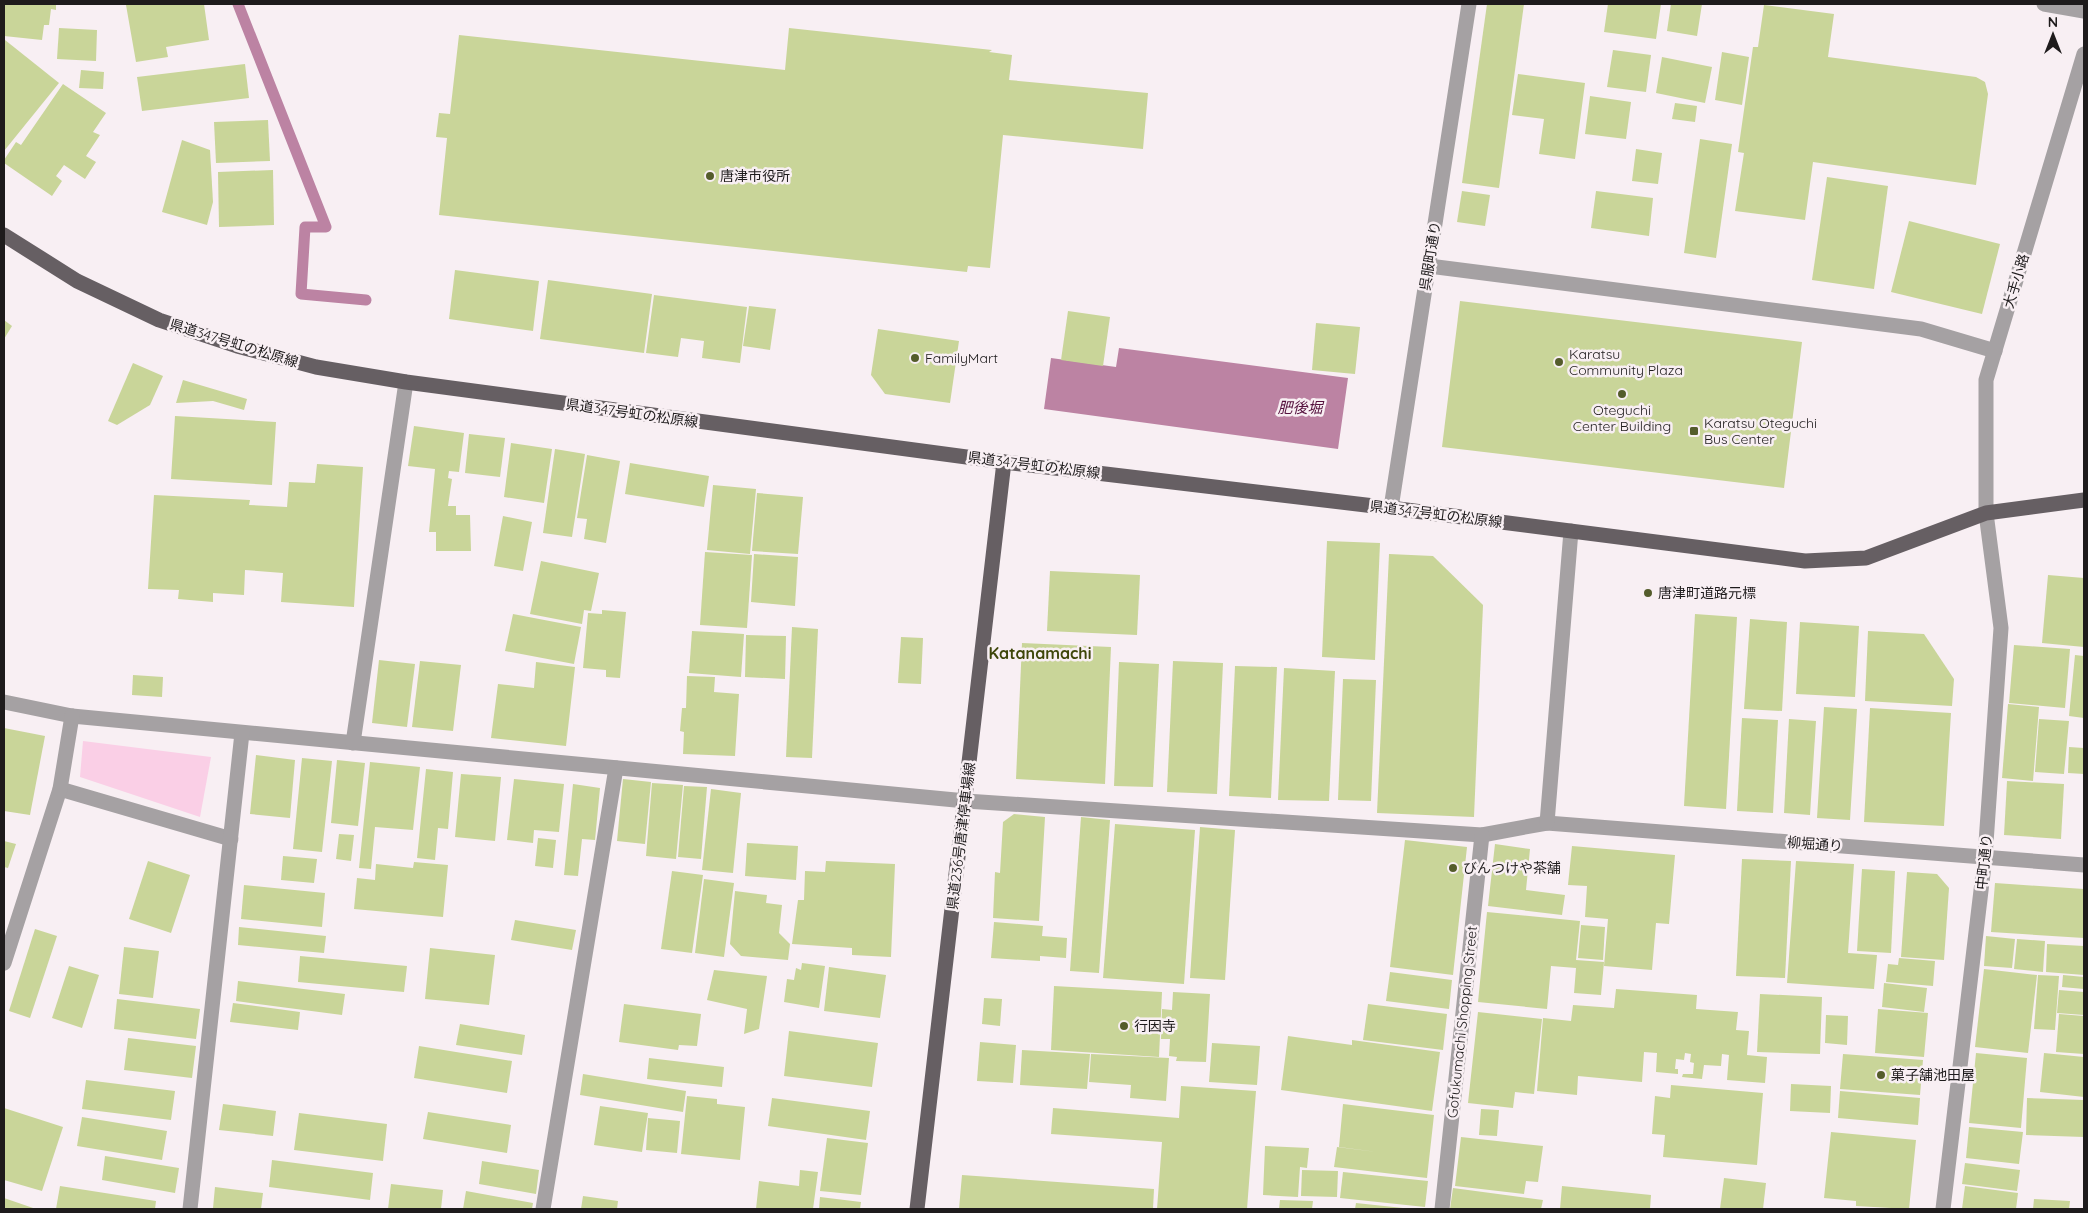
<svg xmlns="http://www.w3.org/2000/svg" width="2088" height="1213" viewBox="0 0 2088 1213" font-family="Quicksand,'Noto Sans JP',sans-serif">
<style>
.green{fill:#facfe6}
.water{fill:#bc83a3}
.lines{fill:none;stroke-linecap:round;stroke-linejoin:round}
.stream{stroke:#bc83a3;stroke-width:11}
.building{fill:#c9d599}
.minor{stroke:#a5a1a3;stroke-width:15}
.major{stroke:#665f63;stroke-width:15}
.poi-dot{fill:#545c2b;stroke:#f8eff3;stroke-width:2}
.labels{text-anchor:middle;stroke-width:5;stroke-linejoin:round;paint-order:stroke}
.poi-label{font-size:14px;fill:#1e1b1c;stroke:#f8eff3;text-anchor:start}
.street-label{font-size:14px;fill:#1e1b1c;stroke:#f8eff3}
.water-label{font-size:15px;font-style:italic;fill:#55113e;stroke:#f8eff3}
.quarter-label{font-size:16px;font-weight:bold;fill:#3e460a;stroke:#f8eff3}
</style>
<rect width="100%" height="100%" fill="#f8eff3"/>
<polygon class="green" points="83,741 211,757 200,817 80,777"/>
<polygon class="water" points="1119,348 1348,378 1338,449 1044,409 1051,358 1116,367"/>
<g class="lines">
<polyline class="stream" points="238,4 326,227 305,227 301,294 366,300"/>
</g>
<g class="building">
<polygon points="4,4 56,4 56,10 51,9 49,25 44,25 42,40 4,36"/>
<polygon points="134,4 204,4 209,40 166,47 168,57 136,62 126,5"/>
<polygon points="1487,4 1524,4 1499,188 1462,183"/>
<polygon points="1608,4 1661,4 1656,39 1604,32"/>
<polygon points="1671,4 1702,4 1697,36 1667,31"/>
<polygon points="1764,5 1834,14 1828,57 1976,77 1985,82 1988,94 1976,185 1813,162 1805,220 1735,211 1744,153 1738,152 1753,47 1758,47"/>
<polygon points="59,28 97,30 96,61 57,59"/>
<polygon points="789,28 992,50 989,52 1012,55 1009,80 1148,93 1143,149 1003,135 990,268 968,266 967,272 439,215 447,138 436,137 439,113 450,114 459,35 785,70"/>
<polygon points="5,40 59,83 4,151 4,42"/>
<polygon points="1613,50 1651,55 1646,92 1607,87"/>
<polygon points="1722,52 1749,57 1742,105 1715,100"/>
<polygon points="1662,57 1712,67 1705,103 1656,93"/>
<polygon points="245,64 249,98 142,111 137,77"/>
<polygon points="81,70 104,72 103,89 79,88"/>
<polygon points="1518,74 1585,83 1575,159 1539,154 1544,119 1512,115"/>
<polygon points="63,84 106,113 93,132 100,135 86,156 96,162 85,179 64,165 56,176 62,181 52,196 4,163 4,160 16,142 21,145"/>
<polygon points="1590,96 1631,102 1626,139 1585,134"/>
<polygon points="1675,103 1697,106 1695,122 1672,119"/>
<polygon points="268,120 270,161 216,163 214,122"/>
<polygon points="1700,139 1732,144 1716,258 1684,253"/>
<polygon points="182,140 210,150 213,202 207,225 162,212"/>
<polygon points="1636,149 1662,153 1658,184 1632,181"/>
<polygon points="273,170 274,225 219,227 218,172"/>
<polygon points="1827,177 1888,186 1874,289 1812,280"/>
<polygon points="1462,191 1490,195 1485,226 1457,222"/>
<polygon points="1596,191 1653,198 1649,236 1591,228"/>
<polygon points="1909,221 2000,244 1982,314 1891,292"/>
<polygon points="455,270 539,281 533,331 449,319"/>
<polygon points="548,280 652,294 644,353 540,339"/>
<polygon points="654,295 747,307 740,363 702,358 704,341 681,338 678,357 646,353"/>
<polygon points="1460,301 1802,342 1784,488 1442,447"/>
<polygon points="749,306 776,309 770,350 743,346"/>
<polygon points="1068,311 1110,317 1103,366 1061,360"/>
<polygon points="4,320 12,326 4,339"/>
<polygon points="1316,323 1360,327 1355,374 1312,370"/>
<polygon points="878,329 959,341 950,403 885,394 871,375"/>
<polygon points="133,363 163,376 150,405 117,425 108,421"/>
<polygon points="183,380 247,399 244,410 213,401 176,403"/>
<polygon points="175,416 276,422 272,485 171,479"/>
<polygon points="414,426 464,433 459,472 449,471 448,478 452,479 448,506 456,506 456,515 470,515 471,551 436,551 436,532 429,532 435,469 408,466"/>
<polygon points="469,434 505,438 500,477 465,473"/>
<polygon points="511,443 552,449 544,503 504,497"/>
<polygon points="555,449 585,454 572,537 543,533"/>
<polygon points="587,455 620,461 606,543 584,539 587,519 577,518"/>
<polygon points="630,463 709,476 704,507 625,494"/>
<polygon points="317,464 363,467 354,607 281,602 283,573 245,570 244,595 213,593 213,602 178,599 179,590 148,589 154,495 250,500 249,505 287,507 289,482 315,483"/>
<polygon points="713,485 756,489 750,554 707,550"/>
<polygon points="757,493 803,497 798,554 752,551"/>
<polygon points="503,516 532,522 523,571 494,566"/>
<polygon points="1327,541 1380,543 1375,660 1322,657"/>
<polygon points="705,552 752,555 747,628 700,625"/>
<polygon points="754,554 798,557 795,606 751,602"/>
<polygon points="1389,554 1433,556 1483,605 1474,817 1377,813"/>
<polygon points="541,561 599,573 591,611 584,610 582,624 530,614"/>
<polygon points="1050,571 1140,575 1137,635 1047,631"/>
<polygon points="2048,575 2084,578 2084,647 2042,643"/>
<polygon points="602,610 626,612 620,678 606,677 606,670 583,668 588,613 602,614"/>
<polygon points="513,614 581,627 574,664 505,651"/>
<polygon points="1695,614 1737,617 1726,809 1684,806"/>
<polygon points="1750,619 1787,622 1782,711 1744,709"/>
<polygon points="1800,622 1859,626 1855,697 1796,694"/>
<polygon points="792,627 818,629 812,758 786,757"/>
<polygon points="692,631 744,634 741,677 689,673"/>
<polygon points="1868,631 1924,634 1954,679 1952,706 1865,701"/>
<polygon points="746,635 786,636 785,679 745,677"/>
<polygon points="901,637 923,638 921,684 898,683"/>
<polygon points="1022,643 1111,647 1105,784 1016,779"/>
<polygon points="2014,645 2070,649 2065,708 2009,703"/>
<polygon points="2075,655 2084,656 2084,718 2069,716"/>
<polygon points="379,660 415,664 407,727 372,723"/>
<polygon points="420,661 461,665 453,731 412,727"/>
<polygon points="1173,661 1223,663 1217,794 1167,792"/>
<polygon points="536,662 575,667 566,746 491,738 498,684 534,688"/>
<polygon points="1119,662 1159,664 1153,787 1114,786"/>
<polygon points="1235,666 1277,667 1271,798 1229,796"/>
<polygon points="1284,668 1335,671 1329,801 1278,800"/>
<polygon points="133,675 163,677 162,697 132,695"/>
<polygon points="687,676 715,677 714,692 739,694 735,756 683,754 684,732 680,731 682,708 686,708"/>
<polygon points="1343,679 1376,680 1371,801 1338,800"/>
<polygon points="2008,704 2039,707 2033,781 2002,778"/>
<polygon points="1824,707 1857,709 1850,820 1817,818"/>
<polygon points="1870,708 1951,713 1944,826 1864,822"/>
<polygon points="1742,718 1778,720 1773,813 1737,811"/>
<polygon points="1789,719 1816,721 1810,815 1784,813"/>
<polygon points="2039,719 2069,721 2064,774 2035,772"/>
<polygon points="4,728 45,736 30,815 4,811"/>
<polygon points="2069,747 2084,748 2084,774 2068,773"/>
<polygon points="256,755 295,760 290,818 250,814"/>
<polygon points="302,758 332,761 322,852 293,849"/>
<polygon points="337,760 365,763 358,826 331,823"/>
<polygon points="370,762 420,767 413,830 375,827 371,869 359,868"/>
<polygon points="426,769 453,772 448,829 438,828 435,860 417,858"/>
<polygon points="461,774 501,777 495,841 455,837"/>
<polygon points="514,779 564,784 559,832 534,830 533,843 507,840"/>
<polygon points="623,779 651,782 645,844 617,841"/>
<polygon points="2007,781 2064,784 2061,839 2004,835"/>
<polygon points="652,783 683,785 676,859 646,856"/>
<polygon points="573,784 600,788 595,840 582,839 578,876 564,875"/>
<polygon points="684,786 707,787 701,859 678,857"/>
<polygon points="711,789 741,793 733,873 702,870"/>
<polygon points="1014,814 1045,817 1039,921 993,918 995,872 1000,873 1003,822"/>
<polygon points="1081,817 1110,820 1099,973 1070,971"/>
<polygon points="1115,824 1195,830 1184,984 1103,978"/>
<polygon points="1200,827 1235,830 1225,980 1190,978"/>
<polygon points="339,834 354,835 351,861 336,859"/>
<polygon points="538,838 556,840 553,868 535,866"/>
<polygon points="1405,840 1467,847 1453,975 1390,967"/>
<polygon points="4,841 16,844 8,868 4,867"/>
<polygon points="747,843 798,846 796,880 745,876"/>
<polygon points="1495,844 1530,849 1526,890 1565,895 1562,915 1488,906"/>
<polygon points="1572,846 1675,855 1669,924 1656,923 1652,970 1604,966 1608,919 1585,917 1587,886 1568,885"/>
<polygon points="283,856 317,859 314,883 281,880"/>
<polygon points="1742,859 1791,861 1785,978 1736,976"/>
<polygon points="148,861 190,875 171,933 129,919"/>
<polygon points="826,861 895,864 891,957 852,955 852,948 792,944 798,900 804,900 805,871 825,872"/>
<polygon points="1796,861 1854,864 1848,953 1877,955 1874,989 1787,983"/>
<polygon points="414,862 448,865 443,917 354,909 357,878 375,880 376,864 413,868"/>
<polygon points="1862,869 1895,871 1891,953 1857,951"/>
<polygon points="672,871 703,875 692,953 661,949"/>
<polygon points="1907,872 1937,874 1949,888 1944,960 1901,957"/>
<polygon points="704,879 734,883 724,957 695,953"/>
<polygon points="1995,883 2084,889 2084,938 1991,932"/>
<polygon points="244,885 325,893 322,927 241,919"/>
<polygon points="735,891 767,895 766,903 782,905 779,933 790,944 788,960 741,956 730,944"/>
<polygon points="1487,912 1580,921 1576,960 1604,962 1601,995 1574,993 1576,968 1551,966 1547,1009 1478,1002"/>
<polygon points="515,920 576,930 572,950 511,940"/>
<polygon points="994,922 1043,926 1042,936 1067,938 1066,958 1040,956 1040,961 991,958"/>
<polygon points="1581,925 1605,927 1603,960 1578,958"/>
<polygon points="239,927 326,936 324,953 238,945"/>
<polygon points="35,929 57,936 30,1018 9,1011"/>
<polygon points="1986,936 2015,939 2012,968 1984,966"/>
<polygon points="2017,939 2045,941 2043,972 2014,969"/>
<polygon points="2047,944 2084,946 2084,975 2046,972"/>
<polygon points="124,947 159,951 153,998 119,994"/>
<polygon points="430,948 495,955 489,1005 425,999"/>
<polygon points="300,956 407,966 404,992 298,982"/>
<polygon points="1899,958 1935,961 1933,986 1886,982 1888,964 1898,965"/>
<polygon points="802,963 825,966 819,1008 784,1002 787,979 794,980 796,968 801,970"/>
<polygon points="69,966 99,975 82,1028 52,1018"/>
<polygon points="829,967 886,975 880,1018 824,1011"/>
<polygon points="1984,969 2037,975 2028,1053 1975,1047"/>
<polygon points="714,970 767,976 759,1029 744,1034 747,1009 707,1000"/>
<polygon points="1390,972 1452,980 1449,1009 1386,1001"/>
<polygon points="2038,975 2059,976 2055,1030 2034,1029"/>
<polygon points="2063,975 2084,977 2084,989 2062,987"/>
<polygon points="238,981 345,994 342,1015 236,1001"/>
<polygon points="1884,983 1927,988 1924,1012 1882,1007"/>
<polygon points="1054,986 1162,992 1159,1057 1051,1050"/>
<polygon points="1616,989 1697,995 1696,1009 1738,1012 1736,1030 1749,1031 1747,1055 1767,1057 1765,1083 1727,1080 1729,1055 1722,1054 1721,1066 1704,1065 1702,1079 1682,1077 1683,1074 1693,1074 1694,1063 1690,1062 1691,1054 1685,1053 1684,1060 1676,1059 1675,1069 1678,1069 1678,1074 1656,1072 1657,1053 1644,1052 1642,1082 1578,1076 1577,1095 1537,1091 1543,1018 1571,1021 1573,1005 1614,1008"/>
<polygon points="2059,990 2084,992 2084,1015 2057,1013"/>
<polygon points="1173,992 1210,994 1206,1062 1176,1061 1177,1057 1169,1056 1170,1039 1161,1039 1162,1009 1172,1010"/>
<polygon points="1760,994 1822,997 1820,1054 1757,1052"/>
<polygon points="984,998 1002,999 1000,1026 982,1024"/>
<polygon points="117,999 200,1009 196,1039 114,1029"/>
<polygon points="233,1003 300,1012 298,1030 230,1022"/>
<polygon points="624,1004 701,1014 697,1046 679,1045 678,1050 619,1042"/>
<polygon points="1368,1004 1447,1014 1443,1050 1363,1040"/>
<polygon points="1878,1009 1928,1013 1924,1057 1875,1053"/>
<polygon points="1478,1012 1542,1019 1534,1094 1515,1092 1513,1108 1468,1103"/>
<polygon points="2059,1014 2084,1016 2084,1054 2056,1052"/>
<polygon points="1826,1015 1848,1016 1847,1045 1825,1043"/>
<polygon points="460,1024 525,1035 522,1055 456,1045"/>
<polygon points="789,1031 878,1043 872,1087 784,1076"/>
<polygon points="1288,1036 1352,1045 1352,1040 1440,1052 1432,1111 1281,1090"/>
<polygon points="128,1038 196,1046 192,1078 124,1070"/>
<polygon points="980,1042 1016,1045 1013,1083 977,1081"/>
<polygon points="1212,1043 1260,1046 1257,1085 1209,1082"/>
<polygon points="419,1046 512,1061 507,1093 414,1078"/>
<polygon points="1022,1050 1090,1054 1087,1089 1020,1085"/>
<polygon points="1976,1053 2027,1058 2021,1128 1969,1123"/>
<polygon points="2044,1053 2084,1057 2084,1097 2040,1092"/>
<polygon points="1091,1054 1169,1058 1166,1101 1130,1098 1131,1085 1089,1082"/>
<polygon points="1843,1054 1923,1060 1920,1095 1840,1089"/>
<polygon points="649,1058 724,1067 722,1087 647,1079"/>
<polygon points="583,1074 686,1091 683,1112 580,1095"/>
<polygon points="86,1080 175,1091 171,1120 82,1109"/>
<polygon points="1791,1084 1831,1086 1830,1113 1790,1111"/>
<polygon points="1671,1085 1763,1093 1757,1165 1663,1157 1665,1135 1652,1134 1655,1096 1670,1098"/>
<polygon points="1181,1086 1256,1091 1247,1209 1157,1209 1162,1142 1051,1134 1053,1108 1179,1118"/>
<polygon points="1840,1091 1920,1098 1918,1125 1838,1118"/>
<polygon points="687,1096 717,1099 717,1104 745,1107 740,1160 681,1154"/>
<polygon points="772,1098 870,1111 866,1140 768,1126"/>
<polygon points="2027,1098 2084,1100 2084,1137 2026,1135"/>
<polygon points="223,1104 276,1111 273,1136 219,1130"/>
<polygon points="1343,1104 1434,1115 1427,1178 1334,1167 1337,1147 1377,1152 1339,1147"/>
<polygon points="600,1106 648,1113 642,1152 594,1145"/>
<polygon points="4,1108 63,1127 42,1191 4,1180"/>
<polygon points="1481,1109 1499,1110 1497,1136 1479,1135"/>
<polygon points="428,1112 511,1125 507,1153 423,1139"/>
<polygon points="299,1113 387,1124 383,1161 294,1150"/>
<polygon points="82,1117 167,1131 162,1160 77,1146"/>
<polygon points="648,1118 680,1121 677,1153 646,1150"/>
<polygon points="1969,1127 2023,1132 2019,1164 1966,1158"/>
<polygon points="1831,1132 1916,1140 1909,1209 1856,1206 1856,1201 1824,1198"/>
<polygon points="1461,1137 1543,1146 1538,1182 1526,1181 1524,1194 1455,1186"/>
<polygon points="827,1138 868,1143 861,1195 820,1191"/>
<polygon points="1265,1146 1309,1148 1307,1168 1300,1167 1298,1197 1263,1195"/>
<polygon points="105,1156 179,1168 175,1193 102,1180"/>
<polygon points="272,1160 373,1173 370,1200 269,1187"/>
<polygon points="482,1161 539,1170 536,1194 479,1184"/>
<polygon points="1965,1163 2020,1170 2017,1191 1962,1184"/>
<polygon points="800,1170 818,1172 813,1209 756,1209 759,1181 799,1186"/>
<polygon points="1302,1170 1338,1171 1337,1197 1301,1196"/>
<polygon points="1343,1172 1428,1181 1425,1207 1340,1198"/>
<polygon points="962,1175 1154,1189 1153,1209 959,1209"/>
<polygon points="1724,1178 1766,1183 1763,1209 1720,1209"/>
<polygon points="391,1184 443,1190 441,1209 388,1209"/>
<polygon points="60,1186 156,1201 155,1209 56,1209"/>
<polygon points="1562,1186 1651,1195 1650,1209 1560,1209"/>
<polygon points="1965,1186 2018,1193 2016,1209 1962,1209"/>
<polygon points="215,1187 263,1193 261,1209 213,1208"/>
<polygon points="1453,1188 1543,1200 1541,1209 1450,1209"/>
<polygon points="466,1191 533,1203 532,1209 463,1209"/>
<polygon points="583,1196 618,1201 617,1209 581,1209"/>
<polygon points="820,1197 861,1202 860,1209 819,1209"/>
<polygon points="4,1198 36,1209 4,1209"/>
<polygon points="2034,1199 2070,1201 2069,1209 2033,1209"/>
<polygon points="1280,1200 1313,1201 1312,1209 1279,1209"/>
<polygon points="1356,1203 1403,1208 1403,1209 1355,1209"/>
</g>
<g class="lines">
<g class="minor">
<polyline points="2044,4 2084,11"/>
<polyline points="1429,266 1921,329 1995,351"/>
<polyline points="1391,508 1469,4"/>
<polyline points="4,702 72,716 966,801 1482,835 1547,823 2084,865"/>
<polyline points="353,743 406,382"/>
<polyline points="60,789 231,839"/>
<polyline points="1547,823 1571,531"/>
<polyline points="4,963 60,789 72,716"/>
<polyline points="190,1209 242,733"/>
<polyline points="543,1209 616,768"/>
<polyline points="1442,1209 1482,835"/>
<polyline points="1943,1209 1985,857 2001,628 1986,513 1986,380 2084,54"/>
</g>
<g class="major">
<polyline points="4,235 77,281 159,320 237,346 316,367 406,382 1004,462 1391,508 1805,561 1866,558 1986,513 2084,500"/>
<polyline points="917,1209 1004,462"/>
</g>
</g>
<g class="poi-dot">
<circle cx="710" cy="176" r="5"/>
<circle cx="915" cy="358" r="5"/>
<circle cx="1559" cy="362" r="5"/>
<circle cx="1622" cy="394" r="5"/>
<rect x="1689" y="426" width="10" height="10" rx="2.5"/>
<circle cx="1648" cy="593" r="5"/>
<circle cx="1453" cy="868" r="5"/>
<circle cx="1124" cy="1026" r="5"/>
<circle cx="1881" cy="1075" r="5"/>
</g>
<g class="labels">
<g class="poi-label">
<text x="720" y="181">唐津市役所</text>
<text x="1569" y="359">Karatsu<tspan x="1569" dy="16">Community Plaza</tspan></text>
<text x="925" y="363">FamilyMart</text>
<text x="1622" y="415" text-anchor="middle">Oteguchi<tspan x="1622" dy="16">Center Building</tspan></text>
<text x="1704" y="428">Karatsu Oteguchi<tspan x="1704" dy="16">Bus Center</tspan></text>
<text x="1658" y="598">唐津町道路元標</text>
<text x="1463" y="873">びんつけや茶舗</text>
<text x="1134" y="1031">行因寺</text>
<text x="1891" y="1080">菓子舗池田屋</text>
</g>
<g class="street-label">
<text transform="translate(1430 256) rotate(-81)" y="5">呉服町通り</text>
<text transform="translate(2016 281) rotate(-73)" y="5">大手小路</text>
<text transform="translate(234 343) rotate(17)" y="5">県道347号虹の松原線</text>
<text transform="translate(632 413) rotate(8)" y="5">県道347号虹の松原線</text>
<text transform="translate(1034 465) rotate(7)" y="5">県道347号虹の松原線</text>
<text transform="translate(1436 514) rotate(7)" y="5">県道347号虹の松原線</text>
<text transform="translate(961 836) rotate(-83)" y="5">県道236号唐津停車場線</text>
<text transform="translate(1815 844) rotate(4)" y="5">柳堀通り</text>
<text transform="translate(1984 862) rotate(-84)" y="5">中町通り</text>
<text transform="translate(1462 1022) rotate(-84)" y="5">Gofukumachi Shopping Street</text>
</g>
<g class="water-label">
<text x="1300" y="413">肥後堀</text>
</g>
<g class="quarter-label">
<text x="1040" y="659">Katanamachi</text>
</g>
</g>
<rect width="2088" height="1213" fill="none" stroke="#1e1b1c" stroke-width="10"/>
<g transform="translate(2053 35)" stroke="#f8eff3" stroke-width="4" paint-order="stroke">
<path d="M0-4L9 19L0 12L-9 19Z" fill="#1e1b1c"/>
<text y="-8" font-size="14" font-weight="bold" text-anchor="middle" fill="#1e1b1c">N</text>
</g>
</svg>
